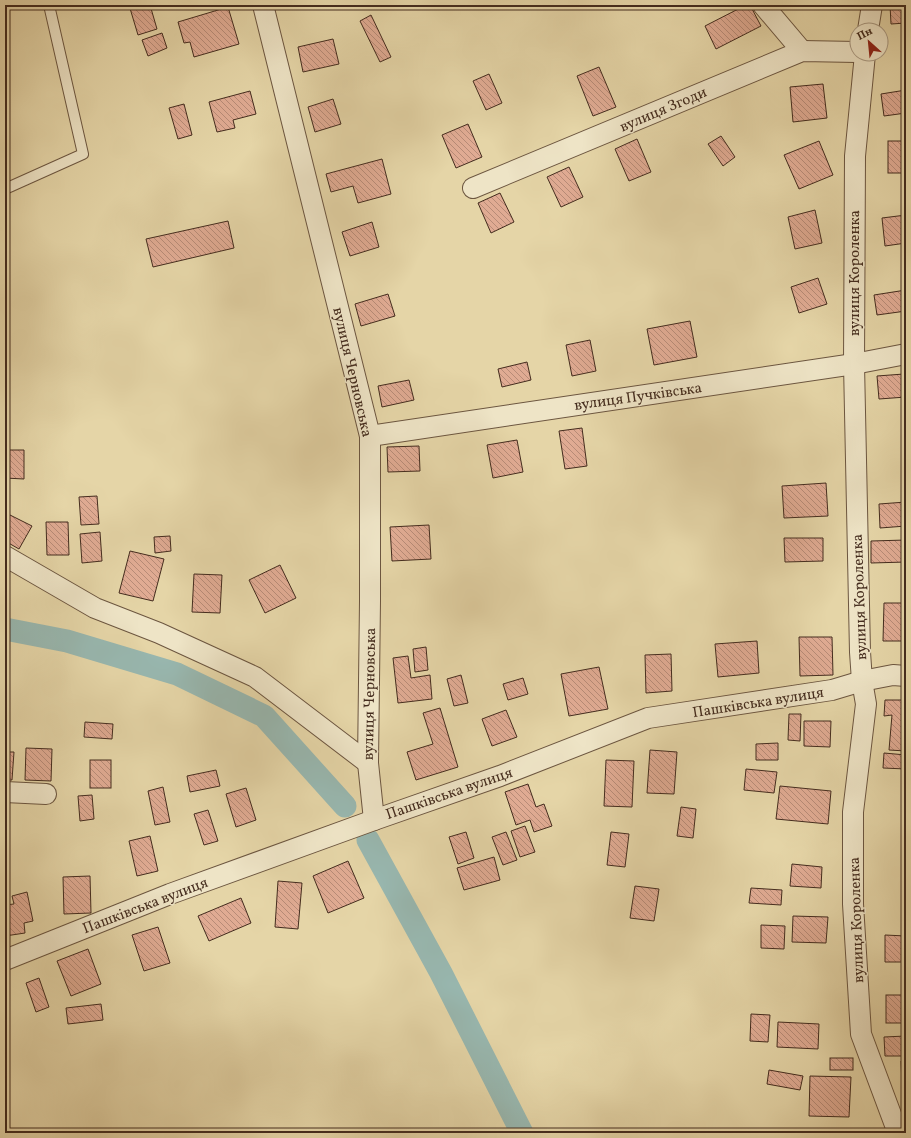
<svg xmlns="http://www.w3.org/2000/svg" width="911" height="1138" viewBox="0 0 911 1138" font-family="Vollkorn,serif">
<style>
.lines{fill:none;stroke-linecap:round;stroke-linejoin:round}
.canal{stroke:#98b7af;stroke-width:23}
.building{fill:url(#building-back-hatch);stroke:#442c1e}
.lane-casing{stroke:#6c5640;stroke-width:12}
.street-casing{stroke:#6c5640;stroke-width:22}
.lane{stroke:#eee4c6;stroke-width:10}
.street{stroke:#eee4c6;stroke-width:20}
.labels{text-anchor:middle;stroke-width:3;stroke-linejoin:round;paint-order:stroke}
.street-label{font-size:15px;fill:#442c1e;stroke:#eee4c6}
</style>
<defs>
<pattern id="building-back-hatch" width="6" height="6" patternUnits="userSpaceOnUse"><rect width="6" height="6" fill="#e0ab93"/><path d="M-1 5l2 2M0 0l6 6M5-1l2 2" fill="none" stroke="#b78b77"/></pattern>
</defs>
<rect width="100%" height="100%" fill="#e5d5a7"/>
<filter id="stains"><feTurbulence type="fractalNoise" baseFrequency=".005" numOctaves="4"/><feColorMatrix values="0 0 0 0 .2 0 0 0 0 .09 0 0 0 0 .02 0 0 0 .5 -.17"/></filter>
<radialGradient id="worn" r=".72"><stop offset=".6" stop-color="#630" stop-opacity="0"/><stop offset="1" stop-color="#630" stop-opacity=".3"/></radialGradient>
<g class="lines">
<g class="canal">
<polyline points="5,629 67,641 177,674 264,716 345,806"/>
<polyline points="368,840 441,973 522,1133"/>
</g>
</g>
<g class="building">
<polygon points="129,5 150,5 157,29 138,35"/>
<polygon points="746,5 750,5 761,26 716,49 705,26"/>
<polygon points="890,5 906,5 906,23 891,24"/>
<polygon points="228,7 239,44 194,57 190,42 184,43 178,22"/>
<polygon points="371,15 391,57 380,62 360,21"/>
<polygon points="162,33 167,48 148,56 142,40"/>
<polygon points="333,39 339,64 303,72 298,47"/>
<polygon points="599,67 616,107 593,116 577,76"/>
<polygon points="489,74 502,103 486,110 473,81"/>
<polygon points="823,84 827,118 793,122 790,87"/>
<polygon points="906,90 906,113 884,116 881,94"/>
<polygon points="250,91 256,114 233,120 235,128 217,132 209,102"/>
<polygon points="333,99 341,124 315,132 308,107"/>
<polygon points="184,104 192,135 178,139 169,108"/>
<polygon points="468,124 482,157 456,168 442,135"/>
<polygon points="721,136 735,157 723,166 708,144"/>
<polygon points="637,139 651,172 629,181 615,149"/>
<polygon points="819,141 833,175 799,189 784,155"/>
<rect x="888" y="141" width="18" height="32"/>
<polygon points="382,159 391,194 358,203 353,186 331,192 326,174"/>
<polygon points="569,167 583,197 561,207 547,177"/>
<polygon points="500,193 514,222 491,233 478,203"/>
<polygon points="815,210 822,243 795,249 788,217"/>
<polygon points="906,215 906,243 885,246 882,218"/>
<polygon points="228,221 234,248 153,267 146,239"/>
<polygon points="372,222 379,247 350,256 342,232"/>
<polygon points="818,278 827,304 799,313 791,287"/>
<polygon points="906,290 906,311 877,315 874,295"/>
<polygon points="388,294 395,316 361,326 355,304"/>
<polygon points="690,321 697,357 654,365 647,329"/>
<polygon points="590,340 596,371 572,376 566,345"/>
<polygon points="527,362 531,380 502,387 498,369"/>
<polygon points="904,374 906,397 879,399 877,376"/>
<polygon points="409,380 414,400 382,407 378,386"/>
<polygon points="582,428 587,466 565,469 559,431"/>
<polygon points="517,440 523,472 493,478 487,445"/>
<polygon points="419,446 420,471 388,472 387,447"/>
<polygon points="5,450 24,450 24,479 5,478"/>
<polygon points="826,483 828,516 784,518 782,486"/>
<polygon points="97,496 99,524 81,525 79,497"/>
<polygon points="906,502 906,526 880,528 879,504"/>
<polygon points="10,515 32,526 19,549 5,541 5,524"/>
<polygon points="46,522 68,522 69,555 47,555"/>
<polygon points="429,525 431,559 392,561 390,527"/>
<polygon points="100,532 102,561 82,563 80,534"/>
<polygon points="170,536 171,551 155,553 154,537"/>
<polygon points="784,538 823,538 823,561 785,562"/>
<polygon points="906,540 906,562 871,563 871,541"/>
<polygon points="130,551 164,559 153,601 119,593"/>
<polygon points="280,565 296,598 265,613 249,580"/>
<polygon points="194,574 222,575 220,613 192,612"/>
<polygon points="884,603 905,603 904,641 883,641"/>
<polygon points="799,637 832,637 833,675 800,676"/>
<polygon points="757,641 759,673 718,677 715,644"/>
<polygon points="426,647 428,670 415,672 413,649"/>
<polygon points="671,654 672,691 646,693 645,655"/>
<polygon points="408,656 411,678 430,675 432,699 398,703 393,658"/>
<polygon points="599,667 608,709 569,716 561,674"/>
<polygon points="461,675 468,703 454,706 447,679"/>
<polygon points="523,678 528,694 508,700 503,684"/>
<polygon points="885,700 906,700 906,751 889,750 892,715 884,716"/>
<polygon points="440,708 458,767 416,780 407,752 433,744 423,713"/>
<polygon points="506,710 517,737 492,746 482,719"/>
<polygon points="789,714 801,714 800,741 788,740"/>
<polygon points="804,721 831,721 830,747 804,746"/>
<polygon points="85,722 113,724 112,739 84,737"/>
<polygon points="778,743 778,760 756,760 756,744"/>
<polygon points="26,748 52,749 51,781 25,780"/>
<polygon points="650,750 677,752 674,794 647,793"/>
<polygon points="5,752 14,752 12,780 5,780"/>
<polygon points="884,753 906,755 906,769 883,768"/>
<rect x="90" y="760" width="21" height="28"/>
<polygon points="606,760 634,761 632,807 604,806"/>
<polygon points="746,769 777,772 774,793 744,790"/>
<polygon points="216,770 220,786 190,792 187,776"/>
<polygon points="528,784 536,807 544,804 552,826 534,832 530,820 516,825 505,792"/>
<polygon points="780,786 831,791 828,824 776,819"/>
<polygon points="163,787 170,822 155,825 148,791"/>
<polygon points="246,788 256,820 236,827 226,794"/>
<polygon points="92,795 94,819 80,821 78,796"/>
<polygon points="681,807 696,809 693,838 677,836"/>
<polygon points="208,810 218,841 204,845 194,814"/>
<polygon points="525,826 535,852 520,857 511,831"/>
<polygon points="466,832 474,858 458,864 449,837"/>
<polygon points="506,832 517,860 503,865 492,837"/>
<polygon points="611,832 629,834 625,867 607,865"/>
<polygon points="150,836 158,871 137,876 129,841"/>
<polygon points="494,857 500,880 464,890 457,868"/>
<polygon points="348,861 364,898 328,913 313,876"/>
<polygon points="792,864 822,867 821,888 790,886"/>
<polygon points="90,876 91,913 64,914 63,877"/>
<polygon points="278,881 302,883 298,929 275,927"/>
<polygon points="635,886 659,889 654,921 630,918"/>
<polygon points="751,888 782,890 781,905 749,903"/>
<polygon points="27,892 33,921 24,923 25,933 5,936 5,905 14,904 12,896"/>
<polygon points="241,898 251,923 209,941 198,916"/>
<polygon points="793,916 828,917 826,943 792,942"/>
<polygon points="761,925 785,926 784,949 761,948"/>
<polygon points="158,927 170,963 144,971 132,935"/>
<polygon points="885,935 906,936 906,962 885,962"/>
<polygon points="88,949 101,984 71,996 57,961"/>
<polygon points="39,978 49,1007 36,1012 26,983"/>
<rect x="886" y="995" width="20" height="28"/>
<polygon points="101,1004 103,1020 68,1024 66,1008"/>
<polygon points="751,1014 770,1015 768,1042 750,1041"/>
<polygon points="778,1022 819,1024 818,1049 777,1047"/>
<polygon points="906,1036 906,1056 885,1056 884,1037"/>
<rect x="830" y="1058" width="23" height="12"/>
<polygon points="901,1061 906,1061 906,1085 902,1085"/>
<polygon points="769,1070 803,1076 800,1090 767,1084"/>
<polygon points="810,1076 851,1077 849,1117 809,1116"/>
</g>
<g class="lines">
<g class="lane-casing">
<polyline id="lane" points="5,189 83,154 49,5"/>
</g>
<g class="street-casing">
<g id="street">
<polyline points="263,5 370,436 370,601 368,763 374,820"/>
<polyline points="763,5 802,51"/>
<polyline points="868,30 872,5"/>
<polyline points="865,54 855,156 854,364 860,652 862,681 866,704 853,812 853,904 861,1034 898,1133"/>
<polyline points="473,188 802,51 857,52"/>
<polyline points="370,436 854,364 906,354"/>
<polyline points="5,556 95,608 159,633 255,677 368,763"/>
<polyline points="5,792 46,794"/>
<polyline points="5,960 170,894 374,820 500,776 648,718 832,690 862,681 893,675 906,676"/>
</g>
</g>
<use href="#lane" class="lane"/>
<use href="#street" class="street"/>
</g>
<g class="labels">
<g class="street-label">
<text transform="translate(663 109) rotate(-23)" y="5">вулиця Згоди</text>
<text transform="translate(854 273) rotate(-90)" y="5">вулиця Короленка</text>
<text transform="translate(353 372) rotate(77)" y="5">вулиця Черновська</text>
<text transform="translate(638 396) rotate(-8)" y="5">вулиця Пучківська</text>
<text transform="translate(859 597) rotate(-92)" y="5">вулиця Короленка</text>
<text transform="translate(369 694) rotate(-89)" y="5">вулиця Черновська</text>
<text transform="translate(758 702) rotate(-9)" y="5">Пашківська вулиця</text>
<text transform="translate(449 793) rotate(-19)" y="5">Пашківська вулиця</text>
<text transform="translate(145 905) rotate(-21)" y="5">Пашківська вулиця</text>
<text transform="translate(856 920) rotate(-92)" y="5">вулиця Короленка</text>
</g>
</g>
<rect width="911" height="1138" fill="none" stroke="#e5d5a7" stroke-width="20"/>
<rect x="6" y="6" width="899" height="1126" fill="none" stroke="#442c1e" stroke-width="2"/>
<rect x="10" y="10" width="891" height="1118" fill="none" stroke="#442c1e"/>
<g transform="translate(869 42) rotate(333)"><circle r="19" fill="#eee4c6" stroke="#aa9a83"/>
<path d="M0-3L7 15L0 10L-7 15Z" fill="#8f2418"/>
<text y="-6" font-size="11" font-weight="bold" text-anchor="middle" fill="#442c1e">Пн</text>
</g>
<rect width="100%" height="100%" filter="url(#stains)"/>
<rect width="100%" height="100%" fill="url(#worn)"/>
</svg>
